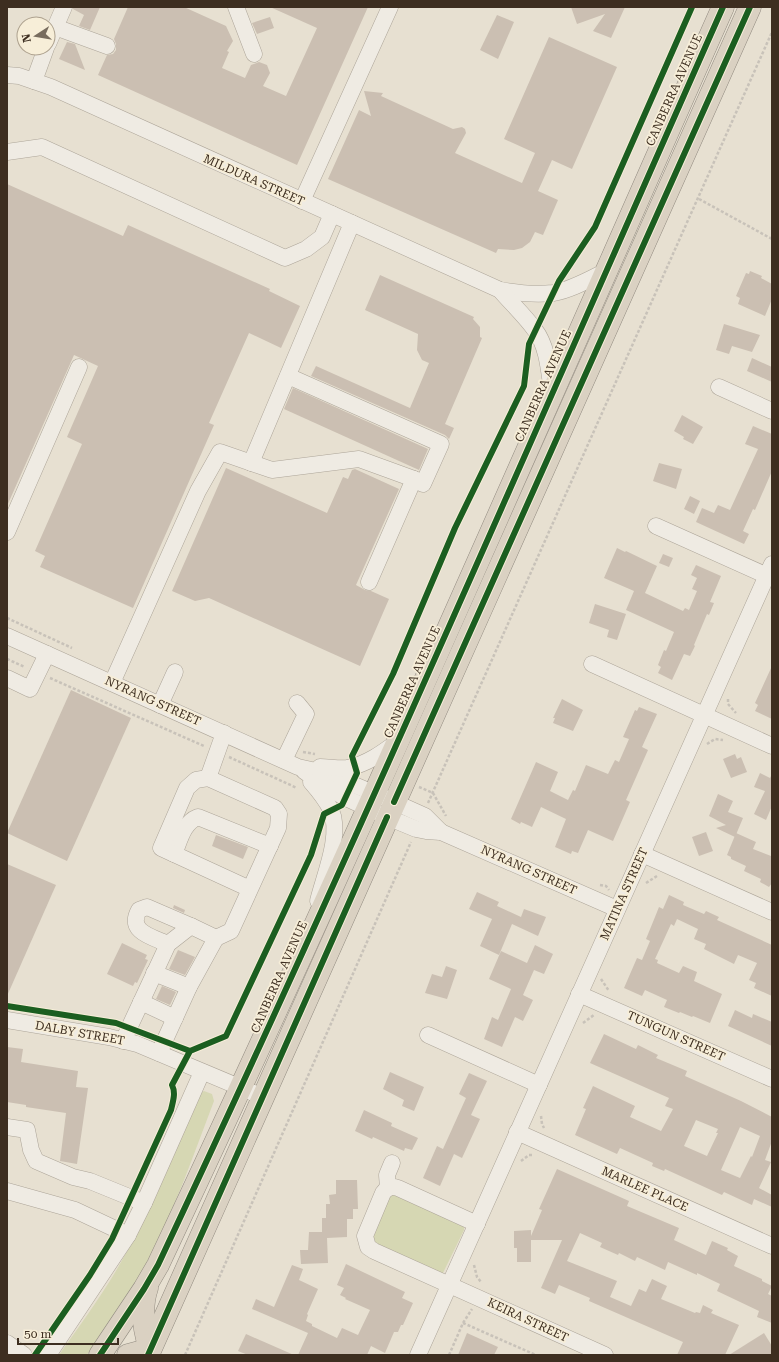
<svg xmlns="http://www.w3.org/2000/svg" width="779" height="1362" viewBox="0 0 779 1362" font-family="'Roboto Serif',serif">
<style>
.green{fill:#d6d7b3}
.building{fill:#cbbfb2;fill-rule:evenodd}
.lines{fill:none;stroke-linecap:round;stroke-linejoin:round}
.minor-casing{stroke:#ada599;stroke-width:17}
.highway-casing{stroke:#928b80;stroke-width:23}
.path{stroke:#c8c2b9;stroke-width:2.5;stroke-dasharray:3 2;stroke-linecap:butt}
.minor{stroke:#efebe3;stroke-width:16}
.highway{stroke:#dad1c2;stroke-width:22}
.cycleway-casing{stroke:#f7eed8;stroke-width:8}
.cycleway{stroke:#1b5e20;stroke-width:6}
.labels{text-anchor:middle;stroke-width:3.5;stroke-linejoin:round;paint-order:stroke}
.street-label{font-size:12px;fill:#3d2e20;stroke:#f7eed8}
</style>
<rect width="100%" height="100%" fill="#e7e0d1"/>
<g class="green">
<path d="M204 1091 212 1094 214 1101C193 1156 174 1212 146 1264 129 1296 107 1325 87 1355H59C82 1322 107 1289 126 1253 154 1202 176 1146 201 1093Z"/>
<polygon points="394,1194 464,1227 464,1230 442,1275 375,1246 370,1234 389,1196"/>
</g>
<g class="building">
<polygon points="73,7 100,7 90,30 79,26 84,15 73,9"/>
<polygon points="128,7 184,7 226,26 233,41 227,51 229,52 222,68 245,78 251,65 259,62 267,65 270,73 263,86 286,96 317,28 270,7 368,7 297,165 98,75 107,55 113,54 116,50 116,44 114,39"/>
<polygon points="571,7 625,7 611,38 593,31 605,14 577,24"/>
<polygon points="497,15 514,22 498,59 480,50"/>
<polygon points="270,17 274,28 257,34 252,23"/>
<polygon points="549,37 617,67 572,169 552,160 538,191 558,200 543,235 535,232 530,242 522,248 514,250 498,249 496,253 328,179 359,110 371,116 364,91 383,93 381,96 453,129 462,127 465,129 466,133 455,153 522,183 535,153 504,139"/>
<polygon points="67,42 75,44 85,70 59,59"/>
<polygon points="7,184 123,236 128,225 270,289 269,291 300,306 281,348 249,333 209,423 214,425 133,608 40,567 45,556 35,551 82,444 67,437 98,366 74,355 7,506"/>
<polygon points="750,271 762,276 761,278 772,284 772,299 765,316 738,304 740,298 736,296 746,273 749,274"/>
<polygon points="380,275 474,317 473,319 480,327 480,337 482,338 445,424 454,428 449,439 445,435 311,376 316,366 410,408 429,363 422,360 417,350 418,334 365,310"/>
<polygon points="724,324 760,335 752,352 732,346 729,354 716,350"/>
<polygon points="752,358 772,367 772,382 747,371"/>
<polygon points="293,388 428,449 419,470 284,409"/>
<polygon points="682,415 703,427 693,444 683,439 684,437 674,431"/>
<polygon points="753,426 772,434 772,471 755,510 753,509 743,531 749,534 744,544 696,522 702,508 714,513 718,505 730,510 758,449 745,444"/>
<polygon points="659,463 682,469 676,489 653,481"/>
<polygon points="226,468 327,513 343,477 348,479 352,470 355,469 399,489 356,585 365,590 371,591 389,599 360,666 209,598 195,601 172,591"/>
<polygon points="690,496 700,501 694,514 684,509"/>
<polygon points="617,548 625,552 626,551 657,566 645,593 683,611 685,608 689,610 697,591 692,589 697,578 691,575 696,565 721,576 710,602 714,603 709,615 707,614 694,645 695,646 690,656 684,654 672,680 658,673 661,667 658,665 664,650 666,651 674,632 626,610 634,591 604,578"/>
<polygon points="663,554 673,558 669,567 659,563"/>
<polygon points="595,604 626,614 617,640 607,637 609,630 589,623"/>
<polygon points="772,666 772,719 755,711 758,705 755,703"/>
<polygon points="71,690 131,718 67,861 7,833"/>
<polygon points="562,699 583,710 573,731 553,723 555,718 553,718"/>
<polygon points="639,707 657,714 642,747 648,750 626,800 630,802 613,841 588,830 578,853 572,851 571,854 555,847 566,819 541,807 532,827 521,822 520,824 511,819 536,762 558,772 550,791 568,800 573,790 575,791 586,765 608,774 615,760 619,762 629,739 623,737 635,710 637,711"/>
<polygon points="735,754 737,759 741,757 747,772 731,778 723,759"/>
<polygon points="760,773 770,778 772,774 772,806 766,820 754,814 765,791 754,787"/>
<polygon points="718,794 733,801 728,812 743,818 735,837 716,828 726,825 709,816"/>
<polygon points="706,832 713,851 699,856 692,837"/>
<polygon points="736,833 756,842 753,849 771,856 772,854 772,883 769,887 760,882 761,879 744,871 746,866 731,859 731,857 727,855"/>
<polygon points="216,835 248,847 243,859 212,846"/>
<polygon points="7,864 56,885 7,996"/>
<polygon points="477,892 499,902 497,906 521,917 524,909 546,917 538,936 512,924 499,955 480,946 492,919 469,909"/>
<polygon points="669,895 684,902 683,905 704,914 706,911 719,917 717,920 772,945 772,996 754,988 756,983 749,980 757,963 738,955 734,964 704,949 706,944 694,939 698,929 677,919 674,926 671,924 655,959 658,960 657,963 679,973 683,966 697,972 694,981 722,994 710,1023 693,1016 692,1017 680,1012 679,1013 664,1007 667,1000 645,990 642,996 624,988 637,958 642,960 650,941 646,939 655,917 659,907 663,909"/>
<polygon points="174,905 185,910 184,913 173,908"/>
<polygon points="122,943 147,955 145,959 148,960 137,983 135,982 133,986 107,974"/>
<polygon points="535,945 553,954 544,974 534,970 523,995 533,1000 523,1021 515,1017 502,1047 484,1039 492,1017 498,1020 511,989 489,979 501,951 527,963"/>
<polygon points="178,950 195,957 185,975 169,969"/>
<polygon points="446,966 457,970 447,999 425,993 432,974 442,977"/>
<polygon points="162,986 176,992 170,1005 156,999"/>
<polygon points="735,1010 752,1018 753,1014 772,1022 772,1046 728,1026"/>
<path d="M604 1034 636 1049 638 1045 658 1055 656 1058 687 1071 685 1076 741 1101 772 1117V1141L765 1160 771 1162 759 1188 772 1195V1207L754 1199 752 1205 724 1192 722 1195 665 1169 664 1171 652 1166 653 1163 620 1148 617 1154 575 1135 586 1109 583 1108 593 1086 635 1106 630 1117 661 1131 673 1109 665 1106 669 1098 590 1063ZM696 1120 718 1129 716 1133H718L707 1156 684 1146ZM740 1127 760 1136 752 1157 751 1156 740 1178 721 1170Z"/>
<polygon points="7,1047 23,1049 21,1062 78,1071 76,1087 88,1088 77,1164 60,1161 66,1113 26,1107 26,1105 7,1102"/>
<polygon points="390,1072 424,1087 414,1111 402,1106 404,1100 383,1089"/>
<polygon points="469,1073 487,1081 471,1115 480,1119 462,1158 454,1154 440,1186 423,1178 437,1146 443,1149 466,1098 459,1094"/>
<polygon points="364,1110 392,1123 391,1126 418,1138 412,1150 405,1148 404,1151 373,1137 372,1139 355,1131"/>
<polygon points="557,1169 629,1201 627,1206 679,1228 674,1240 706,1255 712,1241 728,1248 727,1250 738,1256 734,1266 762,1279 762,1281 772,1286 768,1294 772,1296 772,1323 757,1317 759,1311 717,1291 720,1284 697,1273 697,1275 668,1262 665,1270 637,1257 635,1261 619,1253 618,1255 600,1247 602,1243 580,1233 567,1261 617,1281 610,1297 631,1306 639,1289 646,1292 652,1279 667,1286 661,1299 695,1313 696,1312 700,1313 703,1305 713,1310 711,1313 739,1325 725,1355 677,1355 683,1342 589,1301 590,1298 559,1285 555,1294 541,1288 562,1240 531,1240 531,1262 517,1262 517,1248 514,1248 514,1231 531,1230 531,1236 542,1210 539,1209"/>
<polygon points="336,1180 357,1180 358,1209 353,1209 353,1219 347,1219 347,1237 327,1238 328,1263 301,1264 300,1250 308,1250 309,1232 322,1232 322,1218 326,1218 326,1204 330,1204 329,1195 336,1194"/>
<polygon points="346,1264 405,1292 402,1298 413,1303 403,1325 401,1325 398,1332 394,1332 385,1353 371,1346 367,1355 298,1355 308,1333 252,1309 256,1299 274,1307 292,1265 303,1269 299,1280 318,1289 307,1314 308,1315 306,1321 312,1324 312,1326 337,1338 342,1328 358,1335 370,1310 345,1299 346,1298 340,1295 344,1288 337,1285"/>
<polygon points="467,1333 498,1347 494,1355 458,1355"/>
<polygon points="764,1333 772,1346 772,1355 729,1355"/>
<polygon points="246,1334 294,1355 248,1355 238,1351"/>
</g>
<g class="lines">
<g class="minor-casing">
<g id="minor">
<polyline points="236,7 254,54"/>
<polyline points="55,27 107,46"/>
<polyline points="48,44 64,7"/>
<path d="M7 75 19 76 51 87 500 290C517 293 535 295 553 293 571 290 590 279 606 271"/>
<polyline points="34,81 46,48"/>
<polyline points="7,152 42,147 285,258 306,249 322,237 332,214"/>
<polyline points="302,201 390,7"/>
<path d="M500 290C511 303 525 316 535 330 548 347 549 372 552 392"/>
<polyline points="288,376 441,444 423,484 414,479"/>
<polyline points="719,387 772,411"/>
<polyline points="251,463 352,223"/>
<polyline points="656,526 772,578"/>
<polyline points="7,532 79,367"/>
<polyline points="7,636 298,767 329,774 394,802 425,816 441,832"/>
<polyline points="592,664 772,746"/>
<polyline points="7,678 30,689 47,654"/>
<polyline points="112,683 198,491 220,452 272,470 359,459 414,479 369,582"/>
<polyline points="160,705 175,672"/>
<polyline points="284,760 306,714 297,703"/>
<path d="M320 767C329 767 339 769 348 768 367 764 382 753 397 742"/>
<polyline points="304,771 325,786 346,798 387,817 416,829 426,831 441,832 617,909"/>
<polyline points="208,778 224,733"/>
<path d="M311 782C318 790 326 800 331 810 342 835 324 876 318 901"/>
<path d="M174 854C180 840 183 823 198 817L270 846"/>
<polyline points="642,854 772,912"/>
<path d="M168 944C152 937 127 932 139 910L147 907 191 926 216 938 231 931 278 828 279 814 275 808 208 778 196 780 187 788 161 848 250 889"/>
<polyline points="154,973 189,987"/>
<polyline points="579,994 772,1079"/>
<polyline points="141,1002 175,1018"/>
<polyline points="7,1020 109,1037 137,1044 263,1097"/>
<polyline points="428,1035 539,1085"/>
<polyline points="123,1041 168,944 191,926"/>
<polyline points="159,1053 189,987 216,938"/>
<polyline points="7,1127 27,1130 31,1150 36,1161 73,1177 90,1181 144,1203"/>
<polyline points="517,1132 772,1246"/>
<polyline points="388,1188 387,1175 392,1163"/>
<polyline points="7,1191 75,1210 128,1235"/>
<path d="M477 1224 398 1188C392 1186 387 1187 383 1193L365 1236 368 1247 374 1251 605 1355"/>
<polyline points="7,1343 24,1355"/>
<polyline points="48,1355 128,1235 144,1203 202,1072"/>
<polyline points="418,1355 772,564"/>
</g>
</g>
<g class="highway-casing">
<g id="highway">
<path d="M147 1288C140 1308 144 1330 150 1349"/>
<path d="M100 1355 144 1289 158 1265C354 849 537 427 723 7"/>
<polyline points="128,1355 150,1349"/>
<polyline points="148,1355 750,7"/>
</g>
</g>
<g class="path">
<polyline points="699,199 772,239"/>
<polyline points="7,618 72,648"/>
<polyline points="7,659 25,667"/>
<polyline points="50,678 204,746"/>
<polyline points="728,699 728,704 736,713"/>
<polyline points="707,744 715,739 723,740"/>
<polyline points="303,752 315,754"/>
<polyline points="229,757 297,788"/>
<polyline points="419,787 433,793 446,816"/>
<polyline points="428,803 772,32"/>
<polyline points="646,883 657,876"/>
<polyline points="600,885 606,886 609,890"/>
<polyline points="601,979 609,991"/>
<polyline points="583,1023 594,1015"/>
<polyline points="541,1116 542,1124 544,1128"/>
<polyline points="521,1161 529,1155 532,1155"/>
<polyline points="474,1265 477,1277 481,1282"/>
<polyline points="463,1323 536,1355"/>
<polyline points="185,1355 411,842"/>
<polyline points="449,1355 463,1323 472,1309"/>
</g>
<use href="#minor" class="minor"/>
<use href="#highway" class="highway"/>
<g class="cycleway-casing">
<g id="cycleway">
<polyline points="394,802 750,7"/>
<polyline points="7,1006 116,1023 190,1051"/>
<path d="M35 1355 90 1275 112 1239 171 1110C173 1101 176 1093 172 1085L190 1051 226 1036 311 855 324 814 342 805 357 773 352 756 393 674 455 528 524 386 529 344 559 281 595 227 692 7"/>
<path d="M100 1355 144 1289 158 1265C354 849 537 427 723 7"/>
<polyline points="148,1355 387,817"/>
</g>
</g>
<use href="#cycleway" class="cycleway"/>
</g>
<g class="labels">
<g class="street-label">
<text transform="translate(674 90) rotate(-66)" y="4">CANBERRA AVENUE</text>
<text transform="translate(254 180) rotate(24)" y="4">MILDURA STREET</text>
<text transform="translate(543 386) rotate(-66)" y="4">CANBERRA AVENUE</text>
<text transform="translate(412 682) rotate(-66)" y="4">CANBERRA AVENUE</text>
<text transform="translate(153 701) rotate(24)" y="4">NYRANG STREET</text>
<text transform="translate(529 870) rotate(24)" y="4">NYRANG STREET</text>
<text transform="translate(624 894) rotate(-66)" y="4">MATINA STREET</text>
<text transform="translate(279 977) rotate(-66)" y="4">CANBERRA AVENUE</text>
<text transform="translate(80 1033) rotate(10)" y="4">DALBY STREET</text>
<text transform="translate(676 1036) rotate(24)" y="4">TUNGUN STREET</text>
<text transform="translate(645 1189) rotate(24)" y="4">MARLEE PLACE</text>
<text transform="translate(528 1320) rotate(25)" y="4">KEIRA STREET</text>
</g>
</g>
<rect width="779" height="1362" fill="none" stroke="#3d2e20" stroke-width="16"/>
<g transform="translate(36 36) rotate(258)"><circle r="19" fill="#f7eed8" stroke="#ada18e"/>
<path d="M0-3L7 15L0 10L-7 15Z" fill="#786c5e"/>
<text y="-6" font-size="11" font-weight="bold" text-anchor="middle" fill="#3d2e20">N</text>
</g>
<path d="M18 1338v6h100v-6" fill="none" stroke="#3d2e20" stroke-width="2"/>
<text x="24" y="1338" font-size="12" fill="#3d2e20" stroke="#f7eed8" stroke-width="3" paint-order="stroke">50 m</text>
</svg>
